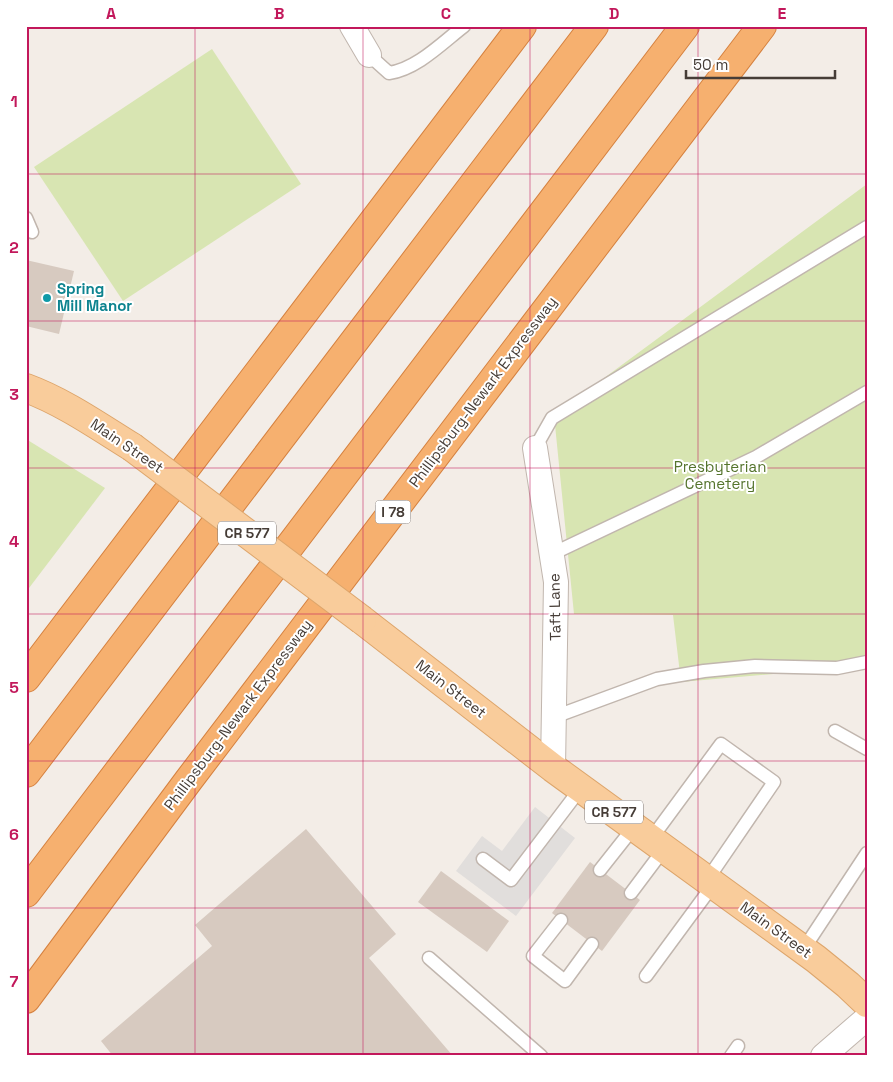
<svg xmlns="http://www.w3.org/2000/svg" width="893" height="1082" viewBox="0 0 893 1082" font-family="'Space Grotesk',sans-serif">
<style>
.green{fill:#d8e5b2}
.parking{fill:#e1dedc}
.building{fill:#d7cac0}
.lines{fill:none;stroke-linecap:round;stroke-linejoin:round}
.service-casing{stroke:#c1b6ae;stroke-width:15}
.minor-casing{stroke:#c1b6ae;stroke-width:26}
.primary-casing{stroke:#dda56b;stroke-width:30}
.motorway-casing{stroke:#d5813f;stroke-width:30}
.service{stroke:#fff;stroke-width:12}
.minor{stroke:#fff;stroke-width:24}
.primary{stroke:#f9cc9b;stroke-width:28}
.motorway{stroke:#f6b06f;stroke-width:28}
.primary-bridge-casing{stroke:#dda56b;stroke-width:30;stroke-linecap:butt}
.primary-bridge{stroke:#f9cc9b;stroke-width:28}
.grid{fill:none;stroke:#c2185b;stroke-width:1;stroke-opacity:0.55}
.culture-dot{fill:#0f9aa8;stroke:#fff;stroke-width:2}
.labels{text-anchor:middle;stroke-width:4;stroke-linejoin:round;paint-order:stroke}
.shield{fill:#fff;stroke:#7e7773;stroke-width:1}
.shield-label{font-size:14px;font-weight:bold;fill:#463d37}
.culture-label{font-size:15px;font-weight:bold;fill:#0d838f;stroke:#fff;text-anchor:start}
.street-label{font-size:15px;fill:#463d37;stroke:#fff}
.park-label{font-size:15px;fill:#55742d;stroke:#fff}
.neatline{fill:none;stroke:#c2185b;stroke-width:2}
.grid-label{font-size:16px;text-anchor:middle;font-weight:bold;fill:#c2185b}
</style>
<rect width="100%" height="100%" fill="#f3ede7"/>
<g class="green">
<polygon points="212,49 301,184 123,301 34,167"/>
<polygon points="867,184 867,666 681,682 673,615 574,614 554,415"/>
<polygon points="26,439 105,488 26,592"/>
</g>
<polygon class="parking" points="535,807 575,838 516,916 456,871 482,836 502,851"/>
<g class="building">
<polygon points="26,260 74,271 59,334 26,326"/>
<polygon points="306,829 396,934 369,958 453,1056 113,1056 101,1041 212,946 195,925"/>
<polygon points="590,862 640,900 602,951 552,913"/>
<polygon points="441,871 509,921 487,952 418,902"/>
</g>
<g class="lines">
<g class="service-casing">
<g id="service">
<path d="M369 55 389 73C417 69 442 43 464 26"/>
<polyline points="26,218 32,232"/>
<polyline points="535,448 552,418 867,227"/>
<polyline points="552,554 756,457 867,392"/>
<polyline points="554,717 657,679 704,671 755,666 837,668 867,662"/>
<polyline points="835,731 867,749"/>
<polyline points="651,839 721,744 774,782 707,880"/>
<polyline points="483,859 511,880 581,788"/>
<polyline points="600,870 634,827"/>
<polyline points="631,893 664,849"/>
<polyline points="561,920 533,956 565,981 592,944"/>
<polyline points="803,950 867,853"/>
<polyline points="429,958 541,1056"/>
<polyline points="646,976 713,885"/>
<polyline points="731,1056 738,1046"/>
</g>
</g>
<g class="minor-casing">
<g id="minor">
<polyline points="352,26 369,55"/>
<polyline points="535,448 556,582 553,768"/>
<polyline points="823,1056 867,1018"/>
</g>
</g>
<g class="primary-casing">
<g id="primary">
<path d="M26 388C64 402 98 426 132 447"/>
<polyline points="362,620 553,768 816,959 848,985 867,1003"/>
</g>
</g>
<g class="motorway-casing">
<g id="motorway">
<polyline points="26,678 522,26"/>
<polyline points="26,773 594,26"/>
<polyline points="26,893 685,26"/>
<polyline points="26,999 188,781 762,26"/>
</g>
</g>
<use href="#service" class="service"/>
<use href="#minor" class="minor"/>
<use href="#primary" class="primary"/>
<use href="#motorway" class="motorway"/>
<g class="primary-bridge-casing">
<polyline id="primary-bridge" points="132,447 362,620"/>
</g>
<use href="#primary-bridge" class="primary-bridge"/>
</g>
<path class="grid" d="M195 26V1056M363 26V1056M530 26V1056M698 26V1056M26 174H867M26 321H867M26 468H867M26 614H867M26 761H867M26 908H867"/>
<circle class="culture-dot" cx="47" cy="298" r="5"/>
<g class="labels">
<g class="shield">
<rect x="375.5" y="500.5" width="35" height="23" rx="4"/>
<rect x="218" y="521.5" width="58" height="23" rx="4"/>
<rect x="585" y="800.5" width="58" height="23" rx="4"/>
</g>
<g class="shield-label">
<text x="393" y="517">I 78</text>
<text x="247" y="538">CR 577</text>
<text x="614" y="817">CR 577</text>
</g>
<g class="culture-label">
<text x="57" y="294">Spring<tspan x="57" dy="17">Mill Manor</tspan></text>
</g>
<g class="street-label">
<text transform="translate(483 392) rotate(-53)" y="5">Phillipsburg-Newark Expressway</text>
<text transform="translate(127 446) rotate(34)" y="5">Main Street</text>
<text transform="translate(555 607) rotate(-91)" y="5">Taft Lane</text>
<text transform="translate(451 689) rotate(38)" y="5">Main Street</text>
<text transform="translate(238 715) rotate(-53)" y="5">Phillipsburg-Newark Expressway</text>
<text transform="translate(776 930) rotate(36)" y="5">Main Street</text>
</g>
<g class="park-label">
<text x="720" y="472">Presbyterian<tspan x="720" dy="17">Cemetery</tspan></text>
</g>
</g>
<rect width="893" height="1082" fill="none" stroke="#ffffff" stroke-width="55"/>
<path d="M686 70v8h149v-8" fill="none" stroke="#463d37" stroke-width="2.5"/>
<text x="693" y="70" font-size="15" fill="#463d37" stroke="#ffffff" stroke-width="4" paint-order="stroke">50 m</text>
<rect x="28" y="28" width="838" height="1026" class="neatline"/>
<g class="grid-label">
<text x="111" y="19">A</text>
<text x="279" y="19">B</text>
<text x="446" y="19">C</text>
<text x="614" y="19">D</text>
<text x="782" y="19">E</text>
<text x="14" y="107">1</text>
<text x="14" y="253">2</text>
<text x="14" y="400">3</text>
<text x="14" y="547">4</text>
<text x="14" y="693">5</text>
<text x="14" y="840">6</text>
<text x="14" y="987">7</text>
</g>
</svg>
